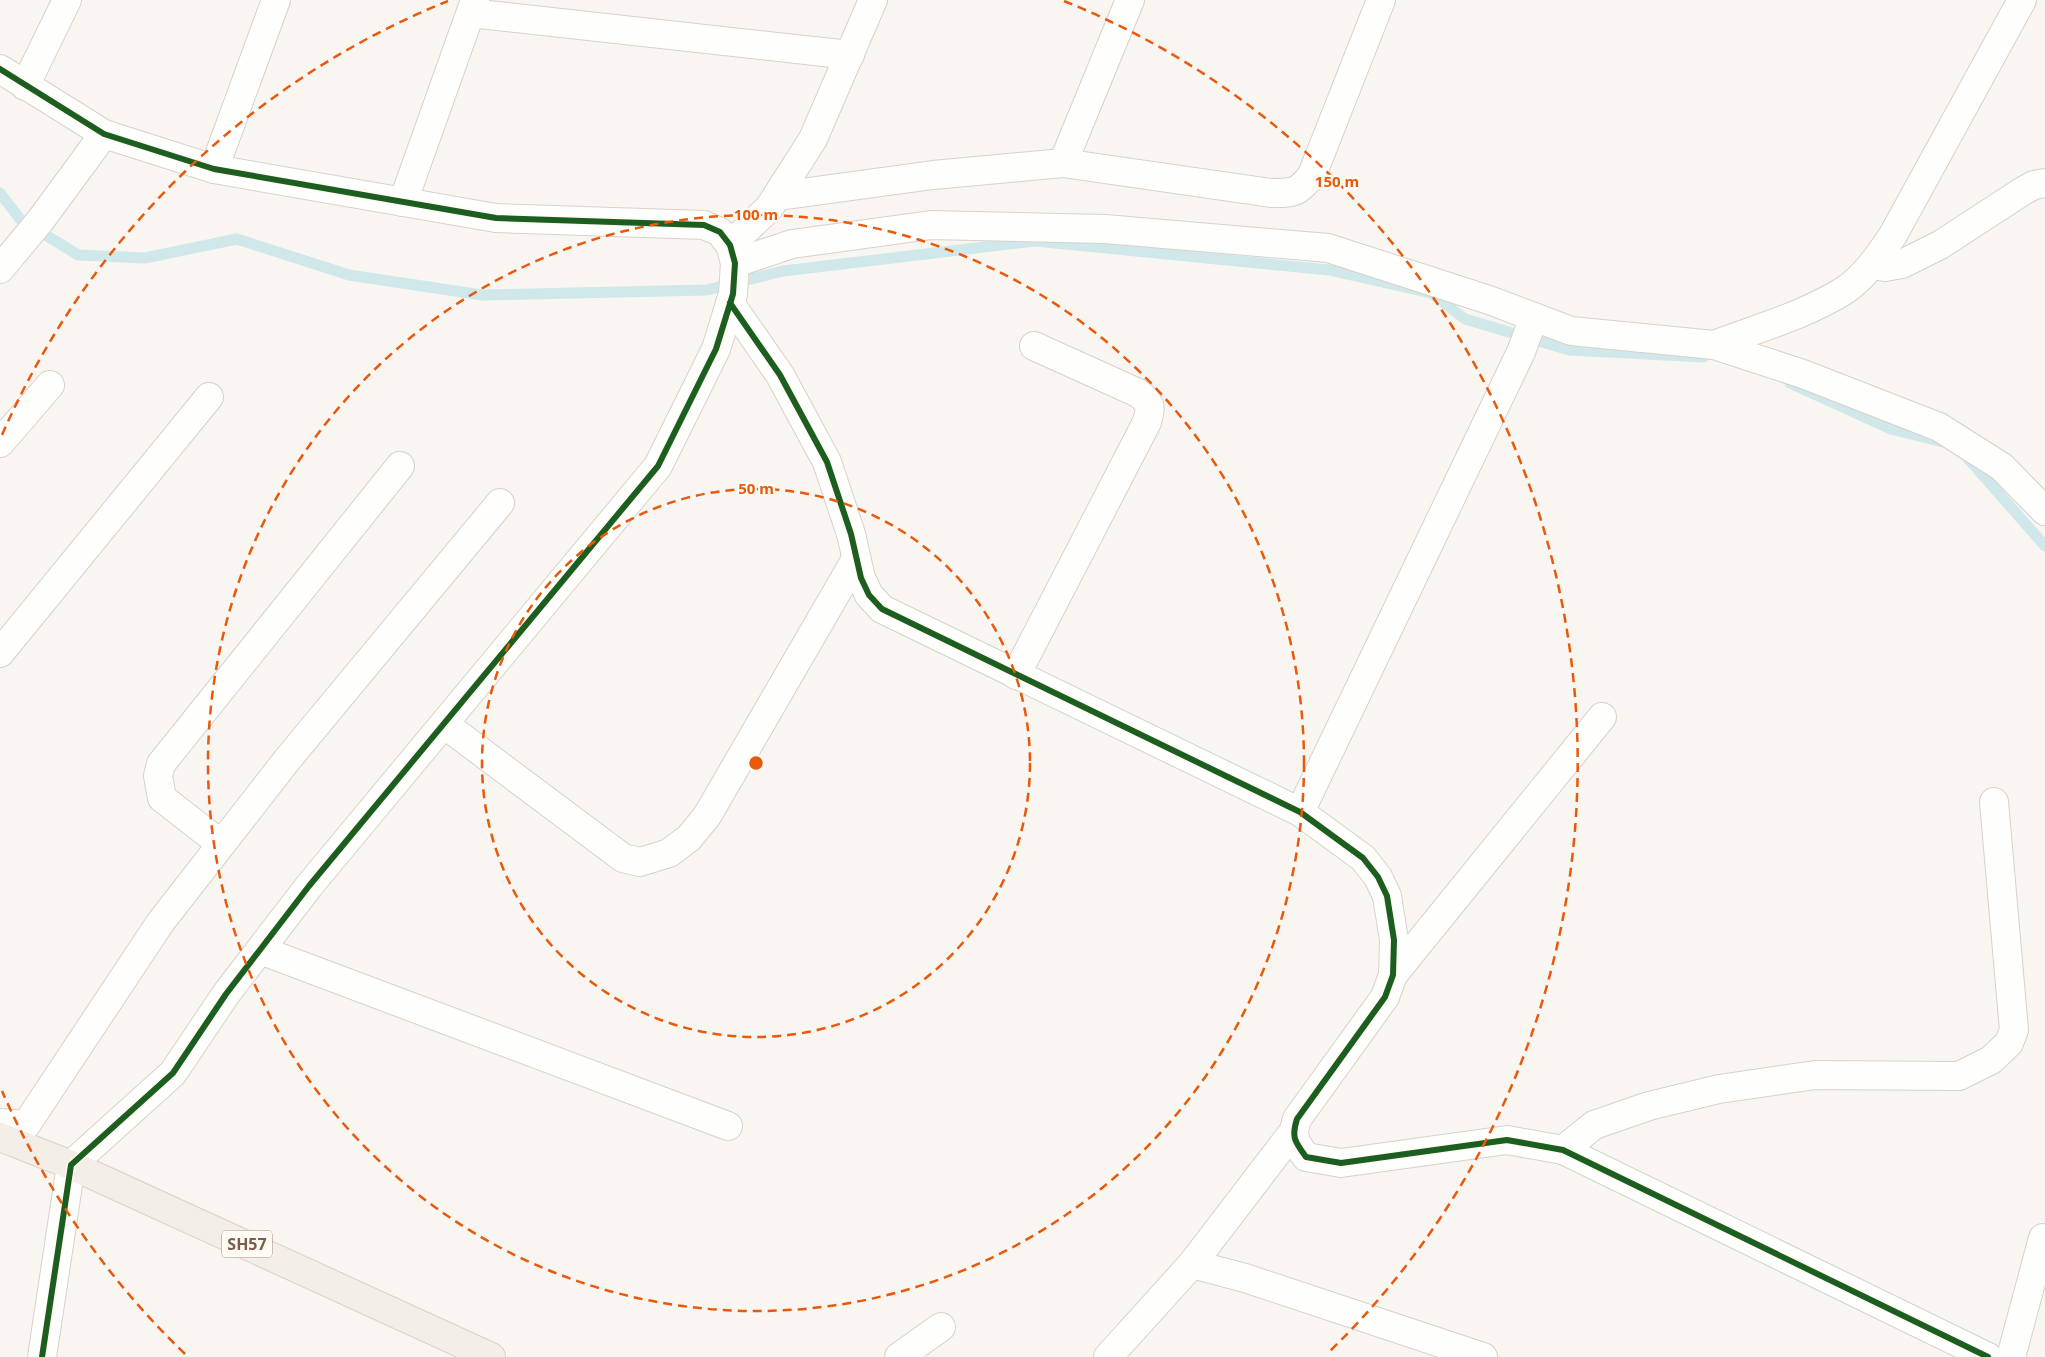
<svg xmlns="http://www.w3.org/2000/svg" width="2045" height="1357" viewBox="0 0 2045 1357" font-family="'Noto Sans',sans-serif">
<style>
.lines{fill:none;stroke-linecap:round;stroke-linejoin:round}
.stream{stroke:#d0e8ea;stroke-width:11}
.street-casing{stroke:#d7d1cb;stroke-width:30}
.secondary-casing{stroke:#d9d2cb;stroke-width:30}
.primary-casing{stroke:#dad1cc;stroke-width:30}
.street{stroke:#fefefd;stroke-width:28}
.secondary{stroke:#fefefd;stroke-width:28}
.primary{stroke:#f3eee8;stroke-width:28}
.cycleway-casing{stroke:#fffaf3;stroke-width:9}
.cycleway{stroke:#1b5e20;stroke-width:6}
.ring{fill:none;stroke:#e8590c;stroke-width:2.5;stroke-dasharray:9 6}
.labels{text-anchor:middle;stroke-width:4.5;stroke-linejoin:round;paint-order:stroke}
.shield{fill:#fffaf3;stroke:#a28b7f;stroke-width:1}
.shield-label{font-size:16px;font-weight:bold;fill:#7a5c4d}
.centre{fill:#e8590c;stroke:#fffaf3;stroke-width:2.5}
.ring-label{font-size:15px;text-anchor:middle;font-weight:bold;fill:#e8590c;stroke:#fffaf3;stroke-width:4.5;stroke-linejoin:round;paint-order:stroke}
</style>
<rect width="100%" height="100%" fill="#f9f5f0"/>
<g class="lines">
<g class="stream">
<polyline points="0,193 20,219 78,255 145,258 237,239 349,275 482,295 707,290 783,271 1035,241 1329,270 1431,293 1465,319 1569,350 1704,357"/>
<polyline points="1790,383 1891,429 1947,443"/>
<polyline points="1966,456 2045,546"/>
</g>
<g class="street-casing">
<g id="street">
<polyline points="471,13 850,55"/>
<polyline points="25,86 67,0"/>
<polyline points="1063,163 1130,0"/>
<polyline points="214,169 276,0"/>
<path d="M779 196 933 175 1063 163 1271 193C1294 193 1298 193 1312 175L1381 0"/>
<polyline points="403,202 475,0"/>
<polyline points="730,245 769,208 813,139 873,0"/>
<polyline points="735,263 792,244 931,225 1105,229 1328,248 1489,300 1571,331 1714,345 1803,374 1939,427 2002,467 2045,511"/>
<polyline points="1872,265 1885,267 1902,264 1940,245 2023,191 2034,185 2045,183"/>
<polyline points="0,269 40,221 104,134"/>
<path d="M730 303 780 375 827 462 851 534 861 578 869 595 882 609 1300 812 1363 858 1378 877 1387 896 1394 940 1393 975 1385 997 1297 1119C1291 1137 1295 1142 1306 1157L1341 1163 1507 1140 1563 1150 1988 1357"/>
<path d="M1714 345C1758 328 1806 315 1845 290 1865 277 1880 254 1893 235L2022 0"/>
<polyline points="0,443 50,385"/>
<polyline points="0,653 209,397"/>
<path d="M1016 675 1147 422C1151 406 1152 404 1138 393L1034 346"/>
<polyline points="444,724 623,858 640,862 669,853 689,838 707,816 856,559"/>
<polyline points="1300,812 1521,352 1534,317"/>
<polyline points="221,844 162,798 158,776 161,764 400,466"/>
<polyline points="260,950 728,1126"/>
<polyline points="1393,975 1602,717"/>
<polyline points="0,1123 26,1125 160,923 287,760 500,503"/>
<polyline points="1563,1150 1594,1125 1649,1106 1719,1089 1815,1075 1959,1076 1991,1060 2009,1043 2014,1030 1994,802"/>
<polyline points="1192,1264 1293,1132"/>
<polyline points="42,1357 71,1165"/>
<polyline points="899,1357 941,1327"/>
<polyline points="1108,1357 1192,1264 1245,1278 1483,1357"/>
<polyline points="2011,1357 2043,1238"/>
</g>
</g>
<g class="secondary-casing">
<polyline id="secondary" points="0,69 104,134 214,169 496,218 704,225 720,232 730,245 735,263 733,294 716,349 658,466 309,886 226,994 173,1073 71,1165"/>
</g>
<g class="primary-casing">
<polyline id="primary" points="0,1137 71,1165 491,1357"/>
</g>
<use href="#street" class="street"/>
<use href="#secondary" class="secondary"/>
<use href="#primary" class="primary"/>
<g class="cycleway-casing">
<g id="cycleway">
<polyline points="0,69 104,134 214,169 496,218 704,225 720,232 730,245 735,263 733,294 716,349 658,466 309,886 226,994 173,1073 71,1165 42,1357"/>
<path d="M730 303 780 375 827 462 851 534 861 578 869 595 882 609 1300 812 1363 858 1378 877 1387 896 1394 940 1393 975 1385 997 1297 1119C1291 1137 1295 1142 1306 1157L1341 1163 1507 1140 1563 1150 1988 1357"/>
</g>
</g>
<use href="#cycleway" class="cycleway"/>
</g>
<g class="ring">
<circle cx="756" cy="763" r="274"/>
<circle cx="756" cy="763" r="548"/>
<path d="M185 1354A822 822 0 0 1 2 1091M2 435A822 822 0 0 1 448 1M1064 1A822 822 0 0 1 1327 1354"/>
</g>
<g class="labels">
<rect class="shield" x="222" y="1230.5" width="50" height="27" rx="4"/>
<g class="shield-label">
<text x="247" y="1250">SH57</text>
</g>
</g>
<circle cx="756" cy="763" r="8" class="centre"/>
<g class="ring-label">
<text x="1337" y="187">150 m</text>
<text x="756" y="220">100 m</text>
<text x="756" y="494">50 m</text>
</g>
</svg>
